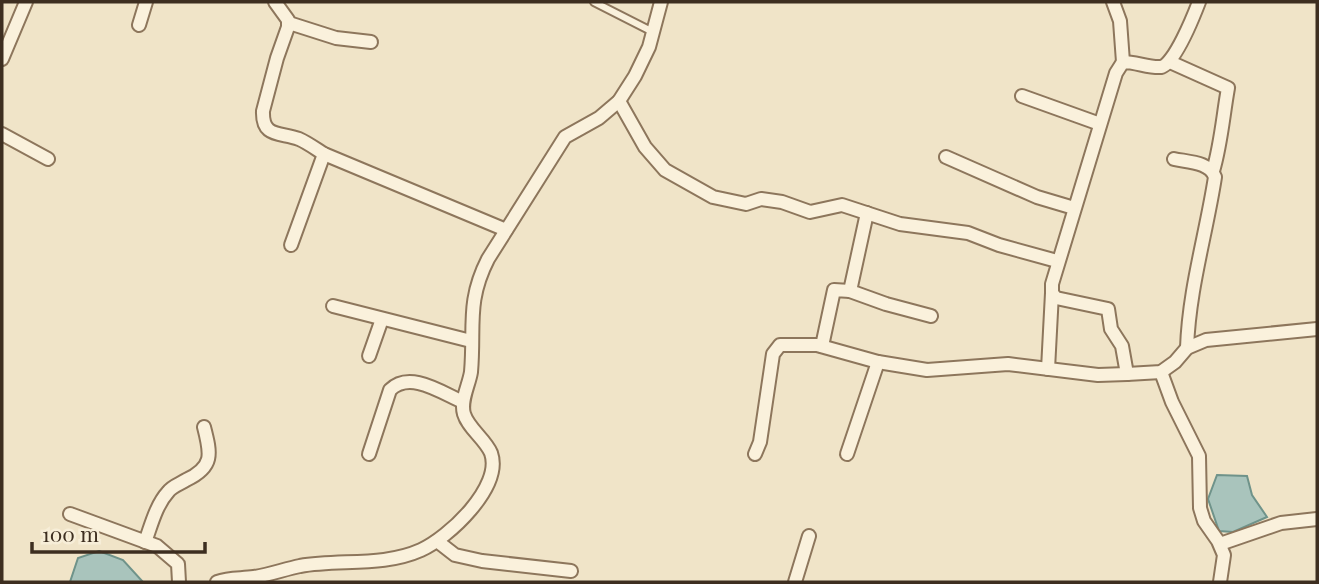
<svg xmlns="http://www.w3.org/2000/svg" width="1319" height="584" viewBox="0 0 1319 584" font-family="'Playfair Display',serif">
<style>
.water{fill:#a9c4bc;stroke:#6f938a;stroke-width:2}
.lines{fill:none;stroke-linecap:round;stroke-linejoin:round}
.lane-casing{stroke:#8d765c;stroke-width:10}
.street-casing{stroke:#8d765c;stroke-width:16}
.lane{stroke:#faf1dc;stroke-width:6}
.street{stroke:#faf1dc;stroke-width:12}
</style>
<rect width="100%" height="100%" fill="#f0e4c8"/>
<g class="water">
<polygon points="1217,475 1247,476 1252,495 1267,517 1233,532 1219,531 1208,499"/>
<polygon points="99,551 123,560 143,582 70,582 78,558"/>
</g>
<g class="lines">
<g class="lane-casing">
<polyline id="lane" points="594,2 653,32"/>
</g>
<g class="street-casing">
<g id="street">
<path d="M275 2 288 20V27L277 58 263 111C262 138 280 132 299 139 308 143 316 149 324 154L506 230"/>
<polyline points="1113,2 1120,21 1123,62"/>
<polyline points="289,23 336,38 371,42"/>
<polyline points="139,25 146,2"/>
<polyline points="2,59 26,2"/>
<path d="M1170 62 1228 88C1223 116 1221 144 1213 171"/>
<polyline points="1022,96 1100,124"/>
<polyline points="619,101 645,147 665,170 713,197 746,204 761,199 782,202 810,212 842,205 900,224 968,233 999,245 1057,261"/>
<polyline points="2,134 48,159"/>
<polyline points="946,157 1037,197 1074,208"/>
<path d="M1174 159C1188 162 1210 162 1215 177 1206 235 1189 289 1187 348"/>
<polyline points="867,213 850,291 886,304 931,316"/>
<polyline points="291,245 324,154"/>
<polyline points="333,306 471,341"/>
<polyline points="822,346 834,290 850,291"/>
<polyline points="369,356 382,319"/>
<polyline points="1048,369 1052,293"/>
<polyline points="1161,372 1172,402 1199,456 1200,508 1204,521 1218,541 1224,555 1220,582"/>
<path d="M1127 374 1122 346 1111 329 1108 309 1056 298 1052 293V284L1116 73 1123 62C1136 62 1149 68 1161 67 1174 65 1194 15 1199 2"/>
<path d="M369 454 390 390C410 370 442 393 463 402"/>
<polyline points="755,454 760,442 773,354 780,345 817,345 878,362 927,370 1008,364 1098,375 1127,374 1161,372 1175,362 1187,348 1206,340 1317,329"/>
<polyline points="847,454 878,362"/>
<polyline points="70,514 157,546 178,564 179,582"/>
<polyline points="437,541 455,555 482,561 571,571"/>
<path d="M145 542C151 526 156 505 168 492 172 486 180 484 186 480 214 467 211 454 204 427"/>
<polyline points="1220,544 1281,523 1317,519"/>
<path d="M217 582C230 577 241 579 254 577 269 575 285 569 300 566 340 559 383 567 421 550 448 538 503 487 491 453 485 439 468 428 464 414 460 401 469 385 471 372 475 327 466 302 488 259L565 137 599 118 619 101 635 76 649 47 661 2"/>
<polyline points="795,582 809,536"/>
</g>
</g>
<use href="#lane" class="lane"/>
<use href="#street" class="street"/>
</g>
<rect width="1319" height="584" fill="none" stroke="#3d2e20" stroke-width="7"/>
<path d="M32 542v10h173v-10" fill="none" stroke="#3d2e20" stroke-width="3.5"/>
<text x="42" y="542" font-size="21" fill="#3d2e20" stroke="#f7eed8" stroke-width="5" paint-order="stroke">100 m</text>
</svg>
